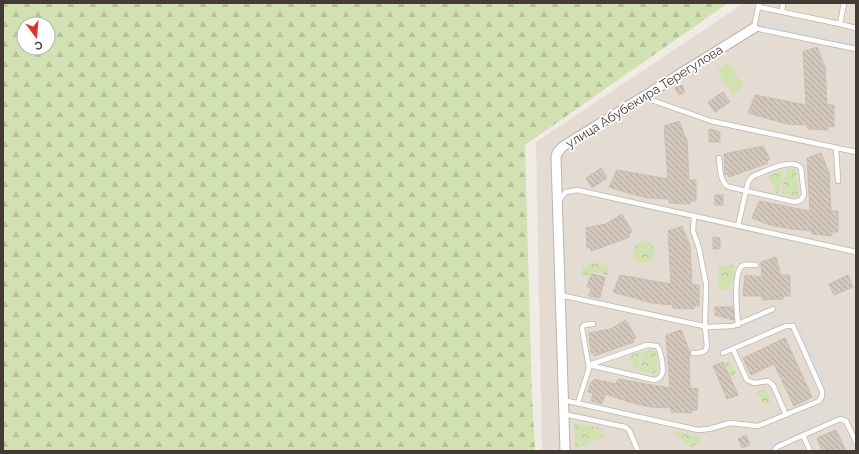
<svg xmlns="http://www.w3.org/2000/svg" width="859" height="454" viewBox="0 0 859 454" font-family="Raleway,sans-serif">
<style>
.residential{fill:#e4dcd3}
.education{fill:#e8decf}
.grass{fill:#d1e1b1}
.forest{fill:url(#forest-firs);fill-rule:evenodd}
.park{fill:url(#park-crowns)}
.parking{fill:#dedcd9}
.building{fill:url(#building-back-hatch);stroke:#cabdaf}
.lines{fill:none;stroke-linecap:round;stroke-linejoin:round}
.service-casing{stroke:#bdb5ab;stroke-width:6}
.minor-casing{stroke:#bdb5ab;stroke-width:11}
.service{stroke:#fff;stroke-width:4.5}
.minor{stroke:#fff;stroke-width:9}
.labels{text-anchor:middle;stroke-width:3.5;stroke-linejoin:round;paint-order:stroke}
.street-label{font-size:13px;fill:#423b35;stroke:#fff}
</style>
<defs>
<pattern id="forest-firs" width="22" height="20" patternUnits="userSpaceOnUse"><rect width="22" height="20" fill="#d1e1b1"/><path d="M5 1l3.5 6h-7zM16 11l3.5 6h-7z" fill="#b5c299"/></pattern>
<pattern id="park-crowns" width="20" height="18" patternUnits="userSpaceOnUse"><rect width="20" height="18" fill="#d1e1b1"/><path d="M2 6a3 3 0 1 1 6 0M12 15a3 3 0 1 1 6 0" fill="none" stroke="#b5c299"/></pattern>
<pattern id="building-back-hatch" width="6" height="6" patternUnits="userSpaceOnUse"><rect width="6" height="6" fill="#d4c8be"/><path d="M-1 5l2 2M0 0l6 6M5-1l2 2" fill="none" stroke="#aea49b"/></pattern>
</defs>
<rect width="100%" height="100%" fill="#f0ebe4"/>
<polygon class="residential" points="744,3 856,3 856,451 542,451 536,142"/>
<polygon class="education" points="744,3 856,3 856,31 742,5"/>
<polygon class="grass" points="729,62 744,87 732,95 717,70"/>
<path class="forest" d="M3 3H728L525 145 532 398 535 451H3ZM24 24H48V48H24Z"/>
<g class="park">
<polygon points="790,168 794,168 796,170 798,193 797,196 794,197 781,194 787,169"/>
<polygon points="784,170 779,194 776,193 773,185 767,178 768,176"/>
<circle cx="644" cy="252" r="11"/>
<polygon points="590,262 609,266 608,275 592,271 590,276 580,274 582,266 589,267"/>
<polygon points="732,265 734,265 735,268 730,288 727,290 721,290 718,287 718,269 719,267"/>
<polygon points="651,349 656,352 658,371 653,374 639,371 644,351"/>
<polygon points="642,351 637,371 634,370 633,363 629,359 629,356"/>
<polygon points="730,361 736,374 731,377 725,363"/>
<polygon points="765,388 771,401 763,405 757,392"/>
<polygon points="574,423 601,428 603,437 575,450"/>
<polygon points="676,431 701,437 700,442 690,448 683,441 675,435"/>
</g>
<g class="parking">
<polygon points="760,19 856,40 856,47 759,25"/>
<rect x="727" y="292" width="6" height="14"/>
<polygon points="796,310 830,388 824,391 790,313"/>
<polygon points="775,311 778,317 738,335 736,329"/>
<polygon points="782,317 785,323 767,331 764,325"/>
<polygon points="757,328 759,334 725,350 722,344"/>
<polygon points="716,330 718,346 712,346 710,331"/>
<polygon points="826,403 828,408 790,425 788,419"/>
<polygon points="845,407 847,413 769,448 767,443"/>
<polygon points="778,424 780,430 750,442 748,437"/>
</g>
<g class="building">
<polygon points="817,47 825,67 827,105 834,105 834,127 828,126 828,130 808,129 807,125 787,124 748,113 755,95 806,105 803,52"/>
<polygon points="682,85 685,92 679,95 675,88"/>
<polygon points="723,92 730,102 715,112 708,102"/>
<polygon points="679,121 687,141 689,180 696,180 696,201 690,201 690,204 669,203 669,199 648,198 628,193 609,187 617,170 668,179 664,126"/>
<polygon points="709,129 720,132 720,142 709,142"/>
<polygon points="763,146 770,159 767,160 768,163 729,177 728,174 725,175 724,154"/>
<polygon points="821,153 829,173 831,211 838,211 838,232 832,232 832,236 812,234 812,231 791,229 770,225 752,218 759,201 810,211 807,158"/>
<polygon points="601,168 607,178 592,188 586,178"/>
<rect x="715" y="195" width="8" height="10"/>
<polygon points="622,214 632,232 629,233 630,237 591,251 590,247 587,248 586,228 606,224"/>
<polygon points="682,226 690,246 692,285 699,285 699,306 693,306 694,309 673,308 673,305 652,303 613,292 620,275 671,284 668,231"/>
<polygon points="713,237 720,238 720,249 713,249"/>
<polygon points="776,257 781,275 790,275 790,296 783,296 783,299 762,300 762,296 743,296 745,275 762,277 761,262"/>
<polygon points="592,274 605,277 600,298 589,296 591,288 587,287 590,277 591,278"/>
<polygon points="848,275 853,287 834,295 829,284"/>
<polygon points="715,307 733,307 734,320 715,315"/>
<polygon points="626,320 636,338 633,339 634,342 594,356 594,353 591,353 589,333 610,329"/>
<polygon points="681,330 689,350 690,388 698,389 697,410 692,410 692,413 671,412 671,408 650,407 629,402 605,394 602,404 591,401 593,393 588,392 591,382 593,382 594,379 616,384 618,379 670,388 666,335"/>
<polygon points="785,338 812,397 794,406 774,364 751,375 743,358"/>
<polygon points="723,362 738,395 727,399 713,366"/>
<polygon points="836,430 846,451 822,451 817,438"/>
<polygon points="746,435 750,445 742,448 738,439"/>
</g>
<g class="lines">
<g class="service-casing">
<g id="service">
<polyline points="759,3 754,28 856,49"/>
<polyline points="844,3 840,24 856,28"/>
<polyline points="759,7 840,24"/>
<polyline points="782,12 783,3"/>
<polyline points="643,97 711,121 856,152"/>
<polyline points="836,148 838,181"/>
<path d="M719 158C720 168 720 183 729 187L795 202 801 200 804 195 801 168C792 157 764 172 753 176L748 182 738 226"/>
<polyline points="559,200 566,192 577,190 856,252"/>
<polyline points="560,295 708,327 733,326 773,309"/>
<path d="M738 325C737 312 733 277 741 267 744 263 752 265 756 265"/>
<path d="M647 345 657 346C661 350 664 369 662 374 661 378 658 379 654 380L589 365Z"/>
<polyline points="733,349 747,380 754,383 768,381 773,385 786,415"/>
<path d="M693 353C700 353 706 353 707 346L705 327 706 284 699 248 693 231 694 216"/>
<polyline points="563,400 698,430 709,429 730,423 758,426 819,401 822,396 822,391 793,326 786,326 723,353"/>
<polyline points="578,403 589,368 582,328 584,325 593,324"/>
<polyline points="564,414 625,427 629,430 638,451"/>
<polyline points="803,435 810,451"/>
<polyline points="775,451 776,448 779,446 840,419 846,421 856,442"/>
</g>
</g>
<g class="minor-casing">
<polyline id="minor" points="565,451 556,158 557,153 562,147 754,28"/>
</g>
<use href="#service" class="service"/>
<use href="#minor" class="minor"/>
</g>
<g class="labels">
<g class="street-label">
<text transform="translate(644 96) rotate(-32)" y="5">улица Абубекира Терегулова</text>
</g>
</g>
<rect width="859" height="454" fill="none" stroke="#423b35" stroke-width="8"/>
<g transform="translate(36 36) rotate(164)"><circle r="19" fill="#ffffff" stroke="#b3b1ae"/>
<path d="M0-3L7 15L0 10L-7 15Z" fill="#e42e28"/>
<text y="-6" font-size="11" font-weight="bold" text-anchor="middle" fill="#423b35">С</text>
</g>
</svg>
